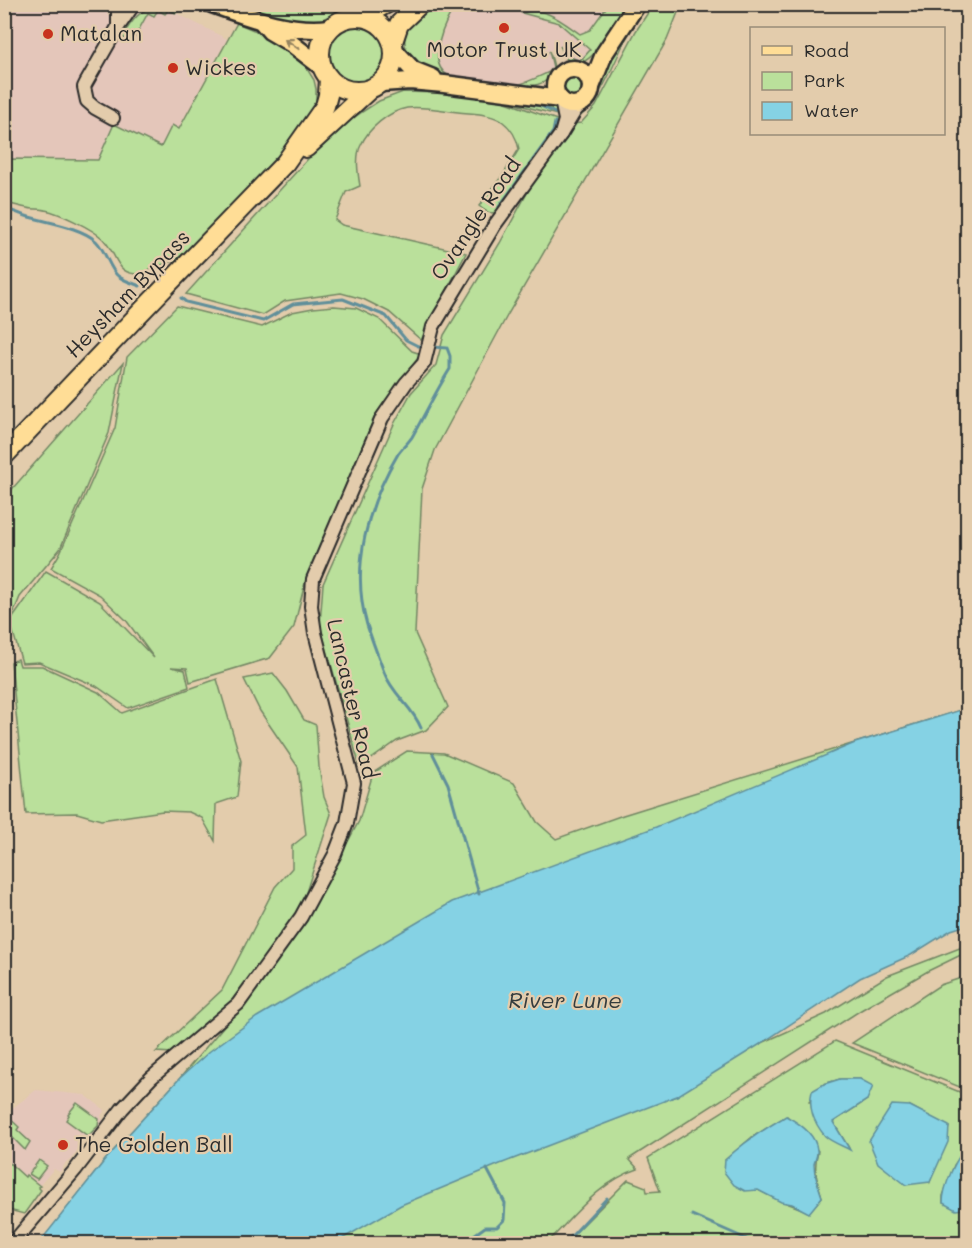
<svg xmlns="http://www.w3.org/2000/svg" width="972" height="1248" viewBox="0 0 972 1248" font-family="Mali,sans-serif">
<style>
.built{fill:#e4c6ba}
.green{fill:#bae09b;stroke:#728663;stroke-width:1.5;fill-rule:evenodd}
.water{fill:#85d2e4;stroke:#618f9a;stroke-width:1.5}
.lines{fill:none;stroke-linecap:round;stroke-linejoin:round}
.stream{stroke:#618f9a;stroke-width:3}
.minor-casing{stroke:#2b2b2b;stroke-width:16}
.major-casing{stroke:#2b2b2b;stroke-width:21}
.highway-casing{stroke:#2b2b2b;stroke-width:22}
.minor{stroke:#e3ccac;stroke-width:12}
.major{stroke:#ffdd96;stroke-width:16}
.highway{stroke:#ffdd96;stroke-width:18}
.oneway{stroke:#958460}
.poi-dot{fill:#c8321e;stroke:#e3ccac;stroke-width:2}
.labels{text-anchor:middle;stroke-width:4.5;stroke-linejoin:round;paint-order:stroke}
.poi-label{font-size:21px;fill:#2b2b2b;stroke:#e3ccac;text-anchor:start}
.street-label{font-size:21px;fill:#2b2b2b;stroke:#e3ccac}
.water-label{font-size:22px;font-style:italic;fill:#343c3e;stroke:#e3ccac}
</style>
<rect width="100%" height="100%" fill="#e3ccac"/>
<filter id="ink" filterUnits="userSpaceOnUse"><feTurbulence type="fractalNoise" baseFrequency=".0167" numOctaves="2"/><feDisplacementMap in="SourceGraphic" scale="12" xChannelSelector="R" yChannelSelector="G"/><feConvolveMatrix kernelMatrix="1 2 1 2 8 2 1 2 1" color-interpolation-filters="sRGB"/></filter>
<g filter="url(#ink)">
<g class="built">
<polygon points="5,5 101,5 110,17 123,21 141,5 150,5 178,14 227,39 160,162 5,159"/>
<polygon points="374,5 629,5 583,62 569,59 559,46 549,51 553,67 550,74 511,86 440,76 406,46 406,33 413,23"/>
<polygon points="36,1090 85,1095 105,1110 101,1116 103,1121 101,1127 94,1134 84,1140 70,1161 66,1162 60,1172 54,1169 38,1187 41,1190 24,1214 5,1209 5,1114"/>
</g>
<g class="green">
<path d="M159 5H182L176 13 168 10 165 14 158 10 154 16 148 13 132 42 122 37C132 20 140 9 159 5Z"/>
<polygon points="226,5 355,5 318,21 299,22"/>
<path d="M436 5H456C445 19 425 64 449 76 456 80 500 86 509 86 522 86 538 77 549 72L553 67 549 51C553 61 558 72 547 80 529 95 441 82 422 68 411 61 401 46 406 33 410 21 428 12 436 5Z"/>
<path d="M608 5H629C617 21 598 58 579 64L568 61 560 46 568 56 578 60 583 58 590 50 559 23 522 13C542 4 564 23 580 34L590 30Z"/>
<path d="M644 5H648C640 17 632 28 625 41 613 64 598 109 574 120L594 99 600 72Z"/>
<polygon points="653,5 681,5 667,40 508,314 435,450 422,489 415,633 448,707 426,730 397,741 360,767 320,625 323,584 394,424 411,393 436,365 444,335 500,243 537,175 572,124 581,123 596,106 636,31"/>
<path d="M237 23 263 34 291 52 304 64 314 80 316 89V108L274 161 205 234 176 260 150 269 145 274C113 276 120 257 103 239 93 229 60 213 45 210 39 208 33 210 27 208 19 207 13 203 5 204L4 159 98 160 114 124 161 147 172 125 179 129Z"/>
<circle cx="357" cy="54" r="29"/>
<circle cx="572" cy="87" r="12"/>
<path d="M403 92 445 93 500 100 560 121V126L500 211C491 215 486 212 479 206L505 172 519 149C517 138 512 129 503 122 491 113 472 114 458 112 442 110 423 106 407 108 389 111 368 129 361 145 355 156 358 174 360 186L346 192 335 220 342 225 466 253 421 340 389 312 363 299 341 293 285 301 263 315 186 294 334 130 379 101Z"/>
<polygon points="500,97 555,106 561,116 512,103"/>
<polygon points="177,306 262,327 292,312 313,308 334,306 356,308 379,319 412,351 421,354 376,414 306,579 294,627 270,658 190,682 187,668 171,667 185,670 189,687 128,708 96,686 39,662 22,663 10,622 46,571 100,602 154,658 126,620 100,595 51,568 60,553 115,428 127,357"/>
<polygon points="123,363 109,433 60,549 20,597 13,614 5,607 5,497"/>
<polygon points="18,659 20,666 42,666 98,692 122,713 217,679 241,761 237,797 216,804 215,841 202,818 189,812 163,811 101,820 77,813 26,814 11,662"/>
<polygon points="273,673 287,691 304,720 316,725 319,767 324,797 331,814 301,908 245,990 173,1053 156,1052 222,990 275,887 292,868 292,846 306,835 298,767 260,711 244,679"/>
<polygon points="967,708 39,1244 106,1159 180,1078 255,989 316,901 359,821 373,773 407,751 444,753 514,783 537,822 556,839 623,815"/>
<path d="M965 946H967V952L928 971 861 1010 629 1159 638 1169C600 1181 574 1216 547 1243L173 1244 592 1110 762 1043 826 1014 887 976Z"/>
<polygon points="967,976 967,1090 852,1043 940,985"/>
<path d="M835 1041 967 1095V1147L954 1165 943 1196V1203L963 1209 967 1213V1243L564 1244 628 1180 646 1187 647 1192 660 1191 648 1158ZM840 1079H860L867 1100 833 1122 849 1148 809 1101 824 1084ZM910 1106 949 1127 930 1182ZM787 1116 818 1151C813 1168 817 1181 822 1197L809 1212C792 1204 773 1200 757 1189 746 1181 736 1169 725 1160L752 1137Z"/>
<polygon points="77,1103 99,1119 98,1126 88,1136 66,1120 69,1115 68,1114"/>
<polygon points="5,1114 19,1127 17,1130 30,1142 25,1150 5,1130"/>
<polygon points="5,1159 25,1177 26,1175 40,1186 38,1187 41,1190 24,1214 5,1209"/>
<polygon points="39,1160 47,1166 37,1179 29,1174"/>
</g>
<g class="water">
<polygon points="967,708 967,925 951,930 911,955 860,978 762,1043 677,1096 500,1164 401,1205 335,1243 39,1243 106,1159 180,1078 210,1051 257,1017 452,902 656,827 855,743"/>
<path d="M840 1079H860L873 1086 867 1100 833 1122 850 1150C843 1146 831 1142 825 1136 814 1123 808 1107 812 1091L824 1084Z"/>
<polygon points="892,1105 910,1106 949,1126 948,1142 930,1182 906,1185 878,1163 869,1141"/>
<path d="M786 1116C799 1123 816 1134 817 1150 818 1155 815 1160 814 1164 814 1176 819 1187 822 1197L809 1213 792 1204 781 1202 758 1190 745 1191 734 1185 724 1172 725 1160C744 1142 764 1129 786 1116Z"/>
<path d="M967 1147V1213L963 1209 956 1210 943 1203C943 1187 956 1157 967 1147Z"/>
</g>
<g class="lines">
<g class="stream">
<polyline points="513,101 541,106 555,113"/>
<polyline points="499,207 553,132 555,122"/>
<path d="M4 210C13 209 18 214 26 216 45 222 81 227 96 241 106 251 109 268 118 276 124 281 133 283 140 286"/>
<polyline points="181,298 186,302 263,321 293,304 343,299 386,316 406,340 418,346 425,346"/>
<path d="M421 728C413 707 392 694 384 672 378 656 372 640 367 625 350 567 368 504 398 454 402 448 408 443 412 437 425 414 436 391 450 369V356L447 348 432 347"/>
<polyline points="433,754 448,784 479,894"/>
<polyline points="692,1215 758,1244"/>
<polyline points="467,1240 485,1227 497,1227 504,1220 505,1203 487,1169"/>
<polyline points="564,1244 607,1198"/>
</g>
<g class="minor-casing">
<g id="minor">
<polyline points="118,27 118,4"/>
<polyline points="561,100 565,120 561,134 575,111 584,101"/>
<polyline points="113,118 95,108 87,101 84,87 86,83 118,27 134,4"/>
<polyline points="12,1244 76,1169 122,1109 151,1078 238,1004 301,917 335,854 347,823 354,783 315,633 311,606 313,579 382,418 406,383 424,363 433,327 494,226 561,134"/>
</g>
</g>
<g class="major-casing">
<g id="major">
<path d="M212 4C251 18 289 33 330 28"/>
<polyline points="263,23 270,31 292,44 322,67"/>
<polyline points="394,50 413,70 433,78"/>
<circle cx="573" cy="87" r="18"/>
<polyline points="381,83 410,81 444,84 560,99"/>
<polyline points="591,87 604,54 637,4"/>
</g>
</g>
<g class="highway-casing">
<g id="highway">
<circle cx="357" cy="54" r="37"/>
<polyline points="361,17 386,4"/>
<polyline points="393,42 399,24 420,4"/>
<polyline points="306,148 369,90"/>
<polyline points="4,456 140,313 285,163 325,106 328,95 329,79"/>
</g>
</g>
<use href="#minor" class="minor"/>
<use href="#major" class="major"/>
<use href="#highway" class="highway"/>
</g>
<defs><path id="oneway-shaft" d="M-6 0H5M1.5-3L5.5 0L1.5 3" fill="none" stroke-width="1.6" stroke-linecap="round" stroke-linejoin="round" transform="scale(1.5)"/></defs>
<use class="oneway" href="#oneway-shaft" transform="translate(292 44) rotate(-145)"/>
</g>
<g class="poi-dot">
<circle cx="504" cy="28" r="6"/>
<circle cx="48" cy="34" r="6"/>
<circle cx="173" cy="68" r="6"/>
<circle cx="63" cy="1145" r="6"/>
</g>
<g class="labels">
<g class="poi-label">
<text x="60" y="41">Matalan</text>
<text x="504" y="57" text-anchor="middle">Motor Trust UK</text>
<text x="185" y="75">Wickes</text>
<text x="75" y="1152">The Golden Ball</text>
</g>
<g class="street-label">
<text transform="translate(476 219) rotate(-56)" y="7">Ovangle Road</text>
<text transform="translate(128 294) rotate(-46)" y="7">Heysham Bypass</text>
<text transform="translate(352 699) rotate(77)" y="7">Lancaster Road</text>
</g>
<g class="water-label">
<text x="565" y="1008">River Lune</text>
</g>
</g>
<rect width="972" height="1248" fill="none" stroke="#e3ccac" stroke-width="24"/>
<rect x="12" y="12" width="948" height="1224" fill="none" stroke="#2b2b2b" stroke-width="2" filter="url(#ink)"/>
<rect x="750" y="27" width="195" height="108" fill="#e3ccac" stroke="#998c78" stroke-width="1.5"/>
<rect x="762" y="46" width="30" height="9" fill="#ffdd96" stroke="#998c78" stroke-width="1.5"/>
<text x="804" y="57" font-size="18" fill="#2b2b2b">Road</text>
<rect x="762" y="72" width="30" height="18" fill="#bae09b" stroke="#998c78" stroke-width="1.5"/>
<text x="804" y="87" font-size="18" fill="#2b2b2b">Park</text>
<rect x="762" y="102" width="30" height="18" fill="#85d2e4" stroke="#998c78" stroke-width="1.5"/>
<text x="804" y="117" font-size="18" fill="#2b2b2b">Water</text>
</svg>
